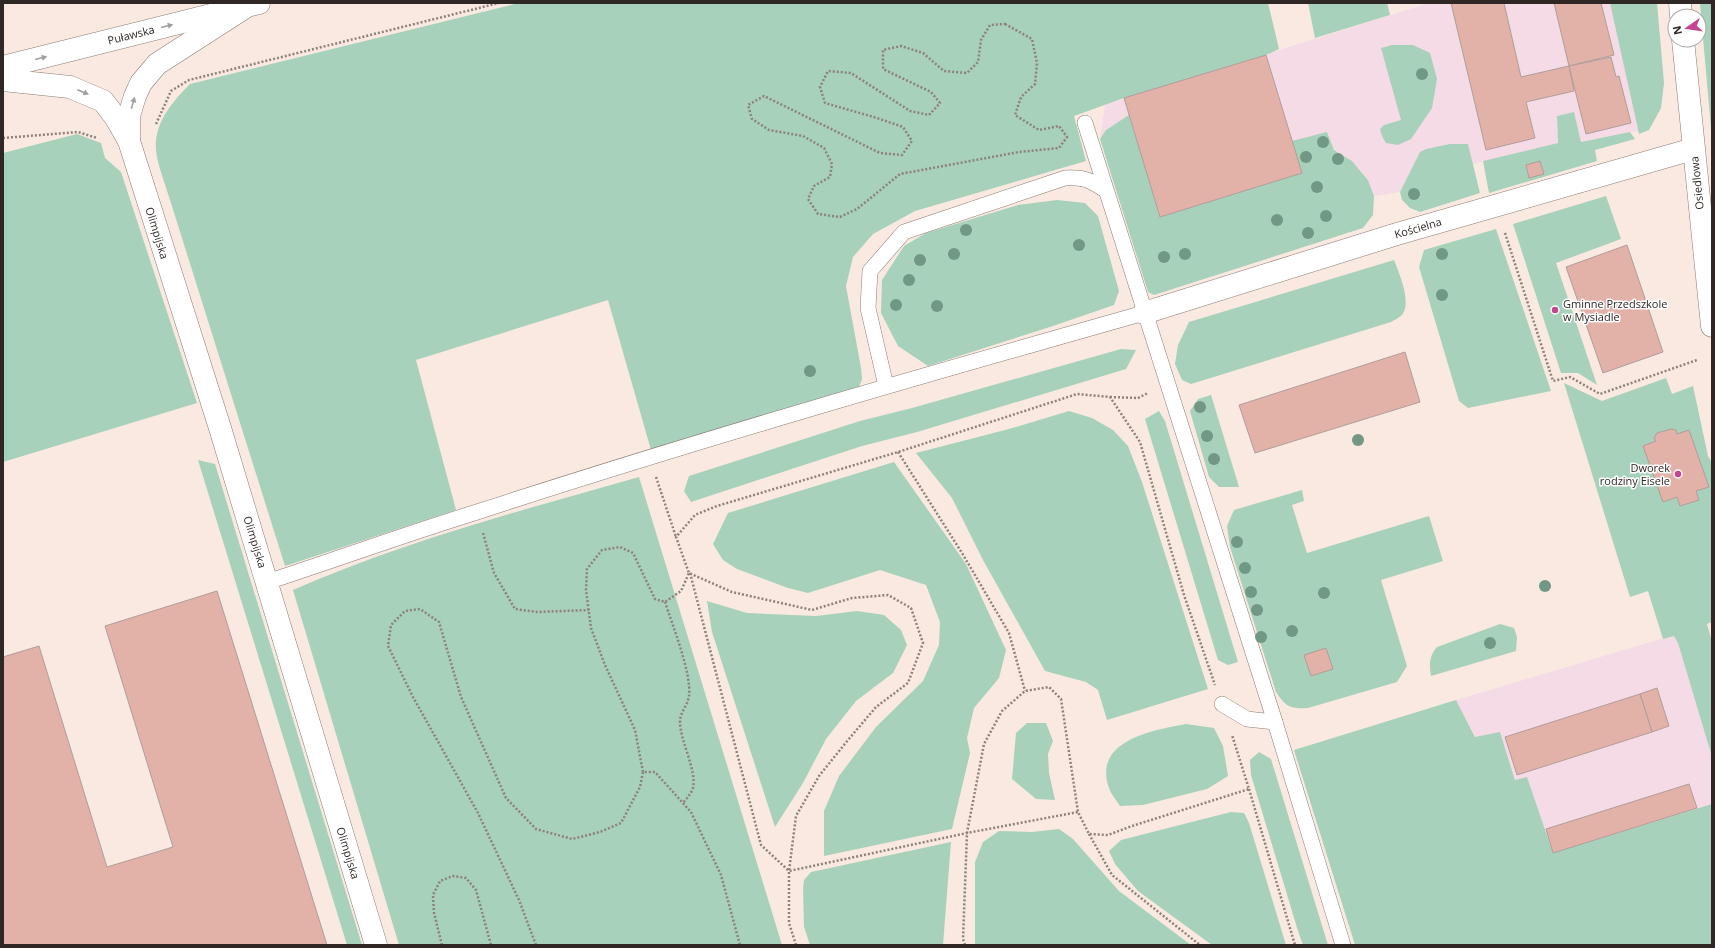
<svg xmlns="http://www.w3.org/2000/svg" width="1715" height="948" viewBox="0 0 1715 948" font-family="'Open Sans',sans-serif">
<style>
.industrial{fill:#f4dbe6;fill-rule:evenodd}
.green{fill:#a7d1bb}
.building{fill:#e2b1a8;stroke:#b09d9a}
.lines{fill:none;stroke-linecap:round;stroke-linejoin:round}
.service-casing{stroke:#8b7c73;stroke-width:16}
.minor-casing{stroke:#8b7c73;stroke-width:23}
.primary-casing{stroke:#8b7c73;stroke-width:23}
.path{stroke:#8d817b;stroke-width:2.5;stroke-dasharray:2 2;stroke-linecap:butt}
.service{stroke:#fff;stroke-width:15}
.minor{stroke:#fff;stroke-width:22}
.primary{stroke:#fff;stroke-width:22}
.tree{fill:#709884}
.oneway{fill:#a19e9c}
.poi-dot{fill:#c44591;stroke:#fff;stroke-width:1.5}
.labels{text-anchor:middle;stroke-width:3;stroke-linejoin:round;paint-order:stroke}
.street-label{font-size:11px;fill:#2e2724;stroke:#fff}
.poi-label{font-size:11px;fill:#2e2724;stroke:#fff;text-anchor:start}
</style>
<rect width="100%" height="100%" fill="#fae9e0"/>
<g class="industrial">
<path d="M1429 3H1611L1638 131 1581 142 1574 112 1557 116 1558 143 1473 164 1468 144 1420 152 1400 192 1374 196 1368 179 1352 161 1334 150 1327 132 1302 173 1160 217 1129 116 1106 130 1100 139 1105 105ZM1401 120 1382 136 1384 125Z"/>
<polygon points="1674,635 1678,643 1712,757 1712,804 1553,853 1527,777 1516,780 1500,733 1476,737 1456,700"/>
</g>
<g class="green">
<path d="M519 3H1268L1279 49 1266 55 1124 98 1074 116 1086 161 915 211 873 234 853 257 846 286 861 368 862 379 859 387 651 450 608 300 416 360 456 510 285 566 170 200C166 186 157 164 156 150 154 123 172 102 190 84Z"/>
<polygon points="1308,3 1387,3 1390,15 1315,38"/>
<polygon points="1610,3 1657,3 1664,83 1661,108 1649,130 1639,134"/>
<polygon points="1700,3 1712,3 1712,140"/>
<polygon points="1392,45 1413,45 1430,53 1437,79 1432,108 1411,139 1398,145 1386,143 1382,136 1380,129 1384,125 1401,120 1381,48"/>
<polygon points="1574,112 1581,142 1630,132 1635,139 1595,150 1597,161 1489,193 1483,161 1558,143 1557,116"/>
<polygon points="1129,115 1160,217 1302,173 1292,141 1327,132 1334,150 1352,161 1368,180 1374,196 1373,215 1363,228 1154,295 1148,292 1100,139 1106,130"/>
<polygon points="77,134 101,143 105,158 121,172 197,403 3,462 3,153"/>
<polygon points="1450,144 1468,144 1480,193 1420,212 1410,208 1402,200 1400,192 1420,152 1426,149"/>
<polygon points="1606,196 1621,239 1556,263 1597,385 1578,373 1561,373 1513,224"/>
<polygon points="1057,200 1085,203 1098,216 1119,291 1114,305 1056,325 928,366 898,346 881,313 882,280 904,246 926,233 1018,205"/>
<polygon points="1496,229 1551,391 1468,408 1459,401 1419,267 1424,250"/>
<path d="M1394 260C1399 273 1412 302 1402 315 1399 318 1394 320 1391 322L1191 384 1182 380 1175 364 1178 345 1189 322Z"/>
<polygon points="1121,349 1136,350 1126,369 917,432 862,446 691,502 684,491 689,476 860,421 912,408"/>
<polygon points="1666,378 1672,394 1693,386 1708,456 1712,463 1712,622 1707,624 1712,642 1712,757 1678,643 1674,636 1663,639 1648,591 1630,597 1564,383 1602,401"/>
<polygon points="1211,395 1239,487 1219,487 1209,477 1190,411 1198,399"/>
<polygon points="1069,411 1092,418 1113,430 1128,446 1142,482 1208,689 1107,720 1098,690 1086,682 1045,671 983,560 952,498 916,453 1009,429"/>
<polygon points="1159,411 1165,421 1238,662 1228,665 1218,660 1145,419"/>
<polygon points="198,460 215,464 362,945 347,945"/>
<polygon points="894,462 966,564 1006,650 999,678 974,708 967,738 970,753 952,829 824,856 824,811 839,776 876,727 923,681 939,645 940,622 926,585 880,570 808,593 788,588 737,569 723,560 713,544 728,513"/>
<path d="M639 477 782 945H399L293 590C404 541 523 510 639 477Z"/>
<path d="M1302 490 1304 501 1292 505 1307 553 1429 516 1443 561 1381 580 1407 666 1397 682 1308 708C1290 709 1286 707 1276 692L1230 547 1227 526 1234 510Z"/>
<polygon points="707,601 747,613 816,616 857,611 884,615 901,630 907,645 893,673 856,701 826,739 803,783 775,827 712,632"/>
<path d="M1500 624 1514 628 1517 637 1516 651 1431 676C1429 664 1429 656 1437 647Z"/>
<polygon points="1456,700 1475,737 1500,732 1515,780 1527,777 1553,853 1712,804 1712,945 1355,945 1294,750"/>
<polygon points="1027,723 1046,723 1053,741 1048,754 1049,773 1055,800 1036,799 1012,779 1016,733"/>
<path d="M1186 724 1214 728 1223 746 1228 776 1207 789 1143 805 1120 806C1116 800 1111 794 1109 788 1092 740 1154 730 1186 724Z"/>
<polygon points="1259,752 1271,759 1328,945 1303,945 1298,931 1251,775 1250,760"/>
<polygon points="1231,812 1244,813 1249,823 1286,945 1212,945 1138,891 1115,864 1109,851 1121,840"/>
<polygon points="1059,829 1073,839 1119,891 1191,945 975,945 975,862 983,842 999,831 1032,832"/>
<polygon points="951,842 943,945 810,945 804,927 803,889 804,880 811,872"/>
</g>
<g class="building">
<polygon points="1451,3 1504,3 1521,77 1569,66 1574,91 1526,102 1535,138 1486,150"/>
<polygon points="1554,3 1601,3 1614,55 1569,66"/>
<polygon points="1266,55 1302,173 1160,217 1124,98"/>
<polygon points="1611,57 1616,77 1619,76 1631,123 1586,134 1569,66"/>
<polygon points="1540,161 1544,174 1529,178 1526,165"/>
<polygon points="1627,245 1663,352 1603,373 1566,267"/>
<polygon points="1405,352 1420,402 1255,453 1239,405"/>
<polygon points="1671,429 1676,430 1677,434 1689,430 1709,487 1696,491 1699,500 1680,506 1677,497 1663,502 1643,446 1656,441 1654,438 1657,433"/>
<polygon points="217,591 327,945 3,945 3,657 39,646 107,867 173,847 105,626"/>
<polygon points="1326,648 1333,669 1311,676 1304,655"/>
<polygon points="1657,688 1669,726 1652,732 1640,694"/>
<polygon points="1640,694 1652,732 1517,775 1505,737"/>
<polygon points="1689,784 1697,808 1553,853 1546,829"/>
</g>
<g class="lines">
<g class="service-casing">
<g id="service">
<polyline points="1085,123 1275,722 1343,945"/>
<path d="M886 386 868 308 870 271 904 232 1065 178C1084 177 1090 180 1105 190"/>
<path d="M267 582C337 559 406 534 477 512 698 440 921 376 1144 313"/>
<polyline points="1222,704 1247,719 1275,722"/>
</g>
</g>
<g class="minor-casing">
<g id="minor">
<polyline points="1680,3 1681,16"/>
<polyline points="1683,40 1712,326"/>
<polyline points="3,80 70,87 103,101 116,118 129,141 220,428 376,945"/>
<polyline points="129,141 129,116 135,96 141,83 157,64 244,8"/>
<polyline points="1144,313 1397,234 1693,149"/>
</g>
</g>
<g class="primary-casing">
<polyline id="primary" points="3,67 259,3"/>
</g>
<g class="path">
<polygon points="1005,24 1032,39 1037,63 1035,84 1021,97 1015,115 1039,130 1059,126 1067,137 1059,148 1019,152 900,174 857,209 840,217 818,214 808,199 814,186 830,177 832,164 824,148 803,136 769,130 752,119 748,105 764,96 880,153 902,155 912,141 903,127 877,118 825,103 820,87 828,71 851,73 910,111 929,115 940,103 931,92 883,69 883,50 901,46 923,53 944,71 967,73 978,62 981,40 990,25"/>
<polyline points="156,124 171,91 189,80 499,3"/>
<polyline points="3,138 78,132 97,138"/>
<polyline points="1505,233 1553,381 1570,377 1600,394 1697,360"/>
<polyline points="1110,397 1138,398 1148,393"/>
<polyline points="898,452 962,553 1009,633 1025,691"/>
<polyline points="656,477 676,537"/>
<polyline points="483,533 494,573 515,609 537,612 589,610"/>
<polyline points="690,573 761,845 789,871 967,833 1078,812"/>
<path d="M665 602C672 624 692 674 689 696 688 705 680 712 680 722 680 740 697 771 693 788 691 794 687 798 683 803"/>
<polyline points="643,772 635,730 605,665 591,628 586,590 587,569 602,550 620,547 633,553 655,599 665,602 681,591 689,573"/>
<polyline points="1249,789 1295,945"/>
<polyline points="1089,834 1112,875 1200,945"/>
<polyline points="442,945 434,913 433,895 440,881 453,876 466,878 476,890 491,945"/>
<polyline points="536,945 519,900 478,813 413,697 388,646 391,625 405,611 420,609 439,622 461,697 506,798 536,829 572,839 600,832 621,823 640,787 643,772 655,772 691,812 721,875 740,945"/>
<polyline points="796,945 789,923 789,871 796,816 819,776 848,740 876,707 908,683 923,643 911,608 888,595 852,598 812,610 732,592 689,573 676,537 695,515 717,506 898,452 1077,394 1110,397 1140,442 1184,595 1215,685"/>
<polyline points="965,945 963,939 967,833 984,744 1002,711 1025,691 1049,687 1061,699 1078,812 1089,834 1108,835 1132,826 1249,789 1232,735"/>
</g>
<use href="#service" class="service"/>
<use href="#minor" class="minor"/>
<use href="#primary" class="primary"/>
</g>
<g class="tree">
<circle cx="1422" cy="74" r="6"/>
<circle cx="1323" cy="142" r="6"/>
<circle cx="1306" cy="157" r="6"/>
<circle cx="1338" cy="159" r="6"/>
<circle cx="1317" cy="187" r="6"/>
<circle cx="1414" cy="194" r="6"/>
<circle cx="1326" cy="216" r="6"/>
<circle cx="1277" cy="220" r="6"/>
<circle cx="966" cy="230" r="6"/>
<circle cx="1308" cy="233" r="6"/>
<circle cx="1079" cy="245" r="6"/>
<circle cx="954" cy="254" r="6"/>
<circle cx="1185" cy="254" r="6"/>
<circle cx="1442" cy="254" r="6"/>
<circle cx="1164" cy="257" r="6"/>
<circle cx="920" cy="260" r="6"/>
<circle cx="909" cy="280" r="6"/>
<circle cx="1442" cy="295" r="6"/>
<circle cx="896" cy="305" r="6"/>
<circle cx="937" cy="306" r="6"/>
<circle cx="810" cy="371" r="6"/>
<circle cx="1200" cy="407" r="6"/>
<circle cx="1207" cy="436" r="6"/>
<circle cx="1358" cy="440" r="6"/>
<circle cx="1214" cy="459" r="6"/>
<circle cx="1237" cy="542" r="6"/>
<circle cx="1245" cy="568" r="6"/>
<circle cx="1545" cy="586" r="6"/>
<circle cx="1251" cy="592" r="6"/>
<circle cx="1324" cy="593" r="6"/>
<circle cx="1257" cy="610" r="6"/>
<circle cx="1292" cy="631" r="6"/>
<circle cx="1261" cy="637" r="6"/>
<circle cx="1490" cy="643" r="6"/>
</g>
<defs><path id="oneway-solid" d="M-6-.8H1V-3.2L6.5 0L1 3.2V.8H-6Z"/></defs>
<g class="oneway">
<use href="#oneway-solid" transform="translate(167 26) rotate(-14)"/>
<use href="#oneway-solid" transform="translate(41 58) rotate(-14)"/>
<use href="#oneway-solid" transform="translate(83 92) rotate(23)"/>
<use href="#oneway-solid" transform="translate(133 103) rotate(-74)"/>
</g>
<g class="poi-dot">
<circle cx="1555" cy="310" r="4"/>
<circle cx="1678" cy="474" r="4"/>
</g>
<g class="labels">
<g class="street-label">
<text transform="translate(131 35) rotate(-14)" y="4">Puławska</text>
<text transform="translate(1697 183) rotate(-96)" y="4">Osiedlowa</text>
<text transform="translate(1418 228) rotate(-16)" y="4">Kościelna</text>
<text transform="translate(157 233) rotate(73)" y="4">Olimpijska</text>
<text transform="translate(255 542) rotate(73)" y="4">Olimpijska</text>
<text transform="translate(348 853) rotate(73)" y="4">Olimpijska</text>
</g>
<g class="poi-label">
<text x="1563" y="308">Gminne Przedszkole<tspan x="1563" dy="13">w Mysiadle</tspan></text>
<text x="1670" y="472" text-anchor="end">Dworek<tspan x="1670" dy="13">rodziny Eisele</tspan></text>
</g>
</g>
<rect width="1715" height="948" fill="none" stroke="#2e2724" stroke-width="8"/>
<g transform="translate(1687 28) rotate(257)"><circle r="19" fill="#ffffff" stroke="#aba9a7"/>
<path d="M0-3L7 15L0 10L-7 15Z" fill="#c44591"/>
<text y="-6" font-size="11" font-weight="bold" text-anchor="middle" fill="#2e2724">N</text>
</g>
</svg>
